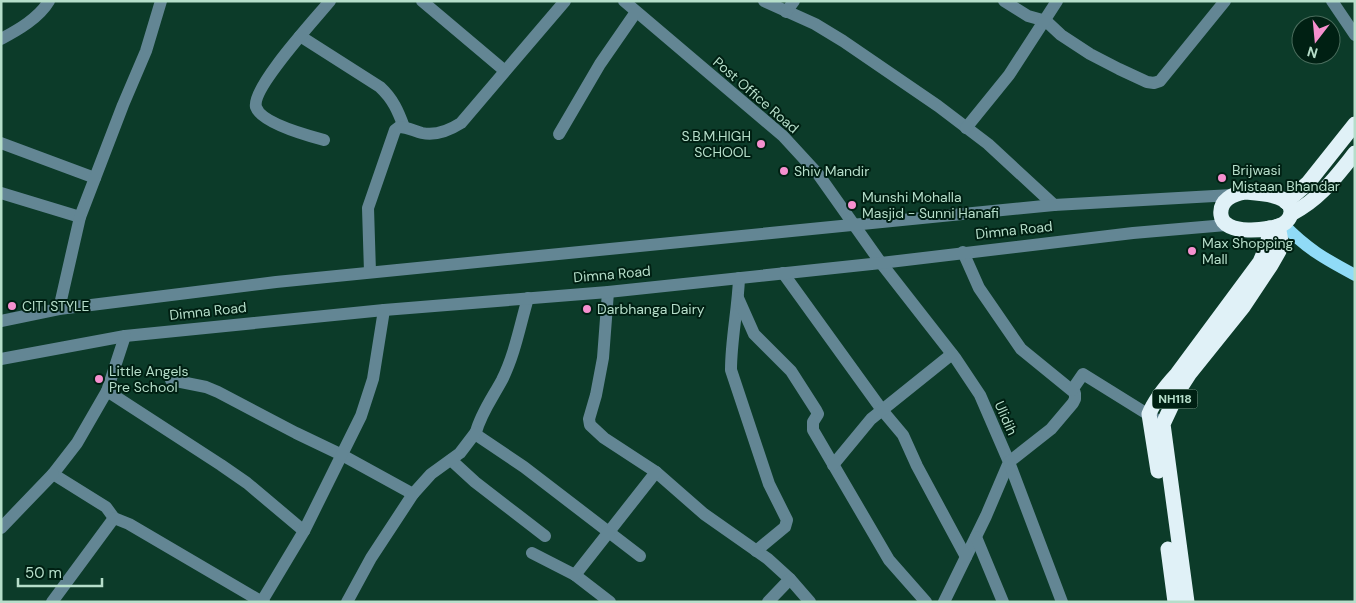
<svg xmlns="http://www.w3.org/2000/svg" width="1356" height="603" viewBox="0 0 1356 603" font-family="'DM Sans',sans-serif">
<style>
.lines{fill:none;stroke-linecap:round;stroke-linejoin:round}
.minor{stroke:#638694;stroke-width:12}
.major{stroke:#90dbf7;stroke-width:12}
.highway{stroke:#e0f1f7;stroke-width:15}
.poi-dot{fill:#f690cf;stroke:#002013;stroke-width:2}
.labels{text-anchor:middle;stroke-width:4;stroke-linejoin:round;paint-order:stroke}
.shield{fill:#002013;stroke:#7fa593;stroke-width:1}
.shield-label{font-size:12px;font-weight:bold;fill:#b6deca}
.street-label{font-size:14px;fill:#b6deca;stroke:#002013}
.poi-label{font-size:14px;fill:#b6deca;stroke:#002013;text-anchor:start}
</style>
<rect width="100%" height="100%" fill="#0c3b29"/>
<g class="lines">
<g class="minor">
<polyline points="422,1 505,71"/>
<polyline points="624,1 783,136 818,174 881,263 956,359 980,395 1009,462 986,516 944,602"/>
<polyline points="764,1 815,24 843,41 938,106 988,144 1054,205"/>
<polyline points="1004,1 1028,16 1046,21 1061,35 1090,54 1119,69 1147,82 1154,83 1160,81 1225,1"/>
<polyline points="1332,1 1355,35"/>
<polyline points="786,12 794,1"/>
<path d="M300 36 380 87C393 99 398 111 404 127"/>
<path d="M1 39C18 30 39 18 49 1"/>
<polyline points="966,128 1009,75 1057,1"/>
<polyline points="559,134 600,64 636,12"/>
<path d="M324 140C309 136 261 123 256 107 251 88 317 17 330 1"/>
<polyline points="1,143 95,178"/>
<polyline points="1,193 80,217"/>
<polyline points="963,252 979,288 1021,349 1075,393 1075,399 1073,403 1051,429 1009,462 1062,602"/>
<path d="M370 272 368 208 395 130 399 127C407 127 414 131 422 133 436 136 450 130 461 123L565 1"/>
<polyline points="783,273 882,410 903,435 917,466 966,557"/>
<path d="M739 278C738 309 731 339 731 370L769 484 787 520 785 527 756 551"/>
<polyline points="608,292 603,358 596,395 589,419 590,425 604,438 656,472 704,514 768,559 790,579 810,602"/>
<path d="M528 298C520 325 515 354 502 380 493 397 481 413 476 432L478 436 524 467 640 556"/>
<polyline points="738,298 754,334 791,371 816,410 818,414 813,422 813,430 889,560 926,602"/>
<polyline points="59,309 80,217 123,105 146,51 161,1"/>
<polyline points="1,321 59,309 276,282 1054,205 1232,195"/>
<polyline points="1,359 125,336 384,310 608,292 881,263 1133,233 1226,225"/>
<polyline points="171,380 206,387 218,392 296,433 342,455 413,494"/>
<polyline points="1072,390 1083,374 1157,420"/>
<polyline points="107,391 221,465 247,483 304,531"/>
<polyline points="451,460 475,482 545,536"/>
<polyline points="833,465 871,419 952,354"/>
<polyline points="114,518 106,507 53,474 77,443 107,391 125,336"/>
<polyline points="1,528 53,474"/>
<polyline points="976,537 1003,602"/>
<polyline points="532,553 575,575 610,602"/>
<polyline points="575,575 656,472"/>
<polyline points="52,602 114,518 129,524 262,602"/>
<polyline points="264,602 262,601 304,531 361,416 373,379 384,310"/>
<polyline points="347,602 371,558 413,494 431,474 460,453 476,432"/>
<polyline points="768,602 790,579"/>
</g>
<path class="major" d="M1283 224C1307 249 1325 259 1355 275"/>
<g class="highway">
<path d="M1245 192C1257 193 1292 194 1291 212 1291 217 1287 222 1283 224 1270 231 1223 236 1221 215 1219 200 1233 194 1245 192Z"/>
<polyline points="1286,202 1308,183 1355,124"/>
<path d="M1291 214C1320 199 1335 178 1355 153"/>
<path d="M1158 471 1149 414C1155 399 1165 387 1177 374L1260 262 1268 243 1269 228"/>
<polyline points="1168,549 1175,602"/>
<polyline points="1187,602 1163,424 1179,390 1190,373 1243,307 1271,265 1279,251 1281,241 1278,226"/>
</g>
</g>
<g class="poi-dot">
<circle cx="761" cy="144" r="5"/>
<circle cx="784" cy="171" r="5"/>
<circle cx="1222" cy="178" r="5"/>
<circle cx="852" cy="205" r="5"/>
<circle cx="1192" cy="251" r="5"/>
<circle cx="12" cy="306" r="5"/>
<circle cx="587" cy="309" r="5"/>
<circle cx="99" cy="379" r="5"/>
</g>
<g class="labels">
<rect class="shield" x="1152.5" y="389.5" width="45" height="19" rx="4"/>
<g class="shield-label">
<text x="1175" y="403">NH118</text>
</g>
<g class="street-label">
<text transform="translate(756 95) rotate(41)" y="5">Post Office Road</text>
<text transform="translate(1014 230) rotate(-6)" y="5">Dimna Road</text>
<text transform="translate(612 274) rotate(-5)" y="5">Dimna Road</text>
<text transform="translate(208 311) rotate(-6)" y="5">Dimna Road</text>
<text transform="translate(1006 418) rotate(66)" y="5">Ulidih</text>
</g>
<g class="poi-label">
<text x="751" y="141" text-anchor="end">S.B.M.HIGH<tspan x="751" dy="16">SCHOOL</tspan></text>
<text x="1232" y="175">Brijwasi<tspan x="1232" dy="16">Mistaan Bhandar</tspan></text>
<text x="794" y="176">Shiv Mandir</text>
<text x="862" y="202">Munshi Mohalla<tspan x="862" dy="16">Masjid - Sunni Hanafi</tspan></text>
<text x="1202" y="248">Max Shopping<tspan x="1202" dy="16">Mall</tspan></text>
<text x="22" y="311">CITI STYLE</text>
<text x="597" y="314">Darbhanga Dairy</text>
<text x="109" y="376">Little Angels<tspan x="109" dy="16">Pre School</tspan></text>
</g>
</g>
<rect width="1356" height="603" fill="none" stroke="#b6deca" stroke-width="5"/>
<g transform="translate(1316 40) rotate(196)"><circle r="24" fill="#002013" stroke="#496c5c"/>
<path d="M0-4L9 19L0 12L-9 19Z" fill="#f690cf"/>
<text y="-8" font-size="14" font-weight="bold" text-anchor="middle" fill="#b6deca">N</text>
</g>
<path d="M18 578v8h84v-8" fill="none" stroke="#b6deca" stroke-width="2.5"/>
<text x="25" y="578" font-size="15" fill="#b6deca" stroke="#002013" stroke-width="4" paint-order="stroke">50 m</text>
</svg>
